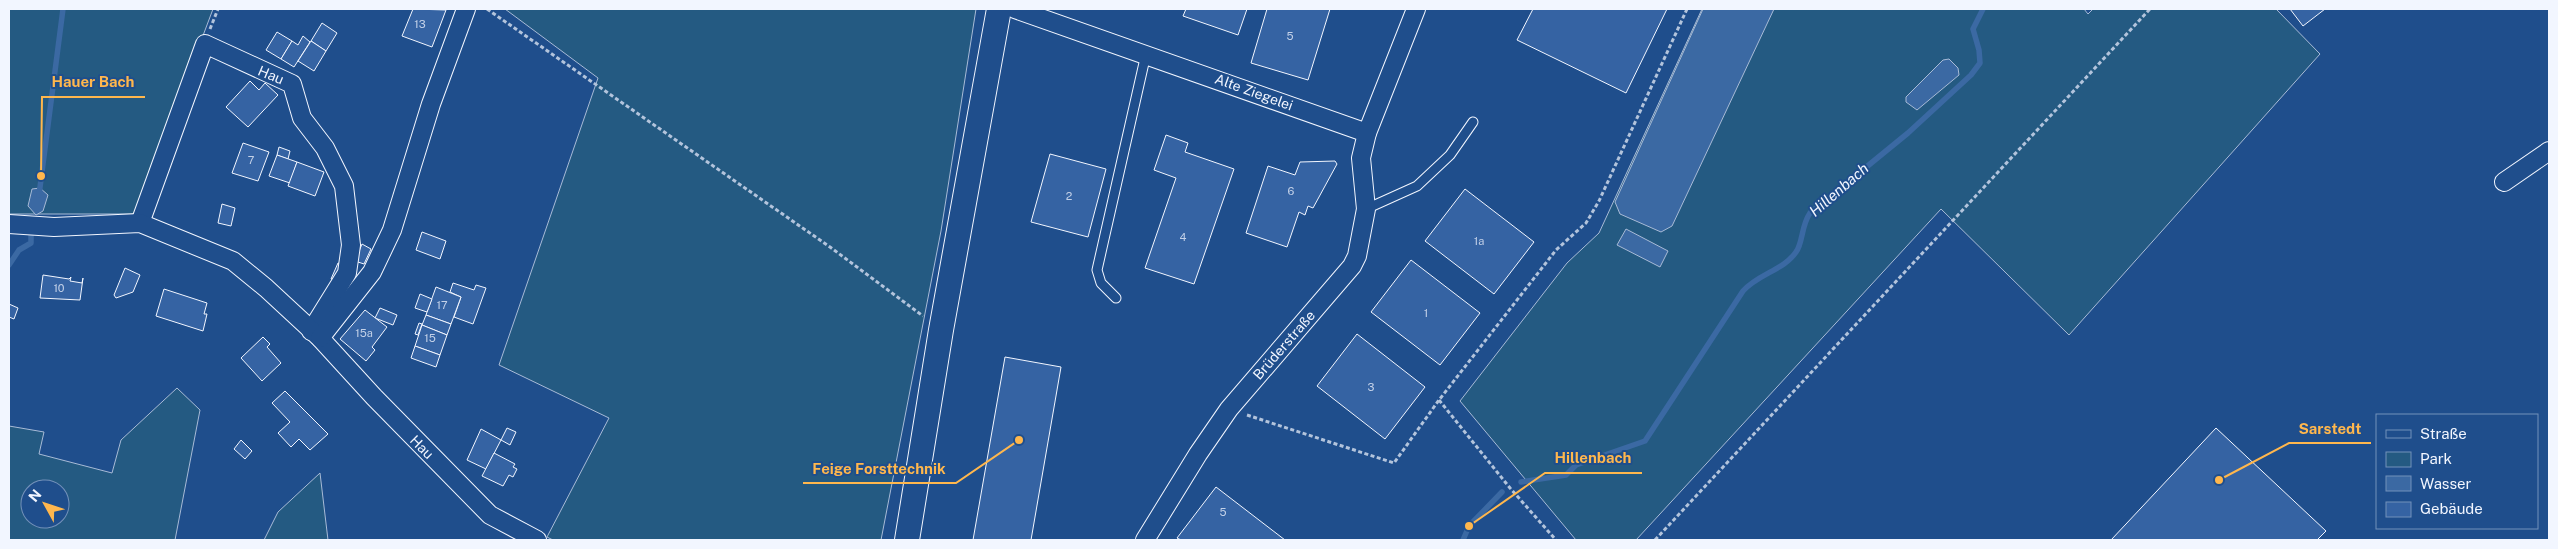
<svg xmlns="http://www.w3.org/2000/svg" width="2558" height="549" viewBox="0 0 2558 549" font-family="'Public Sans',sans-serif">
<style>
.green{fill:#245a82;stroke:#a8bbd7;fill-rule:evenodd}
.water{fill:#3b69a3;stroke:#a8bbd7}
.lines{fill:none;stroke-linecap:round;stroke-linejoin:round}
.stream{stroke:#3b69a3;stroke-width:5.5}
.building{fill:#3563a3;stroke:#f2f6ff}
.service-casing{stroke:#f2f6ff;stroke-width:11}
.minor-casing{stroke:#f2f6ff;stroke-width:20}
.secondary-casing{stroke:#f2f6ff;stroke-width:26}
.path{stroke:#b3c4dc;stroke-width:3;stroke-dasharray:4 2.5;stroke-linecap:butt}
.service{stroke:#1f4e8c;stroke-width:9}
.minor{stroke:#1f4e8c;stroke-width:18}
.secondary{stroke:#1f4e8c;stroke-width:24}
.labels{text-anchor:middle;stroke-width:4;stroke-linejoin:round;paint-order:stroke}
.number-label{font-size:11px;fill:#c3d1e8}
.street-label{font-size:14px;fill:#f2f6ff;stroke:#1f4e8c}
.water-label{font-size:15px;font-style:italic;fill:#f2f6ff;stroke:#1f4e8c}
.leader{fill:none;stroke:#ffb74d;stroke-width:2}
.callout-dot{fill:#ffb74d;stroke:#1f4e8c;stroke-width:2}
.callout-label{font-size:15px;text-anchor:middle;font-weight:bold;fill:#ffb74d;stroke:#1f4e8c;stroke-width:4;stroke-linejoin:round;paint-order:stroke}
</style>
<rect width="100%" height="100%" fill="#1f4e8c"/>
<g class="green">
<polygon points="9,9 213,9 136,214 9,214"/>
<polygon points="505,9 976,9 941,231 881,540 553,540 547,537 609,418 499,365 598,78"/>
<polygon points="1702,9 2084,9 2088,14 2093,9 2276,9 2320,54 2069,335 1941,209 1636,540 1576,540 1460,401 1567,263 1599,233"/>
<path d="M177 388 200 410 175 540H9V426L44 432 39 454 112 473 121 440ZM30 489H60V519H30Z"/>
<polygon points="320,473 328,540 264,540 278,512"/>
</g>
<g class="water">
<polygon points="1703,9 1774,9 1672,226 1661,232 1620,214 1615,202"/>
<polygon points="1949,59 1958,68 1959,75 1917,110 1906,102 1906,97 1943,60"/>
<polygon points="40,188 48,195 43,211 36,215 28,206 32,189"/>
<polygon points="1626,229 1668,251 1660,267 1617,245"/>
</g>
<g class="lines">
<g class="stream">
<polyline points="39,195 63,9"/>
<polyline points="9,265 19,250 31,243 31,235"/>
<path d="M1521 482 1566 475 1576 465 1645 441 1743 291C1758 274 1784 270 1796 252 1803 243 1801 226 1810 213L1908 133 1971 75 1980 63 1979 50 1973 29 1983 9"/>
<polyline points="1463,540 1469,526 1502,492"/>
</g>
</g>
<g class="building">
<polygon points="413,9 446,10 432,47 402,36"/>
<polygon points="1186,9 1247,9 1238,35 1183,16"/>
<polygon points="1267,9 1330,9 1308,80 1251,63"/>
<polygon points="1533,9 1667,9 1626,93 1517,40"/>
<polygon points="2290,9 2325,9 2303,26"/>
<polygon points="322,23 337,33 326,51 311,41"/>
<polygon points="277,32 292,41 281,59 266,50"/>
<polygon points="303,36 310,42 294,67 281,59 292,41 298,45"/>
<polygon points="311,41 326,51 314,71 298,61"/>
<polygon points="250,81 259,90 265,83 278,95 248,127 226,107"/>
<polygon points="1166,135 1188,143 1185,152 1234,169 1194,284 1145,268 1176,178 1154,170"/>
<polygon points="243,143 269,152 258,181 232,173"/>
<polygon points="279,147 290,151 288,159 277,155"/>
<polygon points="1050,154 1106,169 1088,237 1031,222"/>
<polygon points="277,155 297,162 290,183 269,176"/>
<polygon points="1335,161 1337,164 1313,208 1308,206 1305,215 1299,212 1287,247 1246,233 1268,166 1295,175 1300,162"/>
<polygon points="297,162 324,172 315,196 288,186"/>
<polygon points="1465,189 1534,242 1494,294 1425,241"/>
<polygon points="222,204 235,208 231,226 218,223"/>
<polygon points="422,232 446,241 440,259 416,250"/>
<polygon points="362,244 371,249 364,264 355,261"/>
<polygon points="1411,260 1480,313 1440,365 1371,312"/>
<polygon points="338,263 346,266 339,282 331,279"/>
<polygon points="125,268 140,275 133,292 116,298 114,295"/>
<polygon points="43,275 69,279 71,277 70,281 82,283 83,278 80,300 40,298"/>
<polygon points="453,283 474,290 476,285 486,288 473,324 454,317 461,297 450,292"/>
<polygon points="436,287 461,297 451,324 426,315"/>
<polygon points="164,289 207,303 204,314 207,314 203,331 156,316"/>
<polygon points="420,294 432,299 427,312 415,308"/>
<polygon points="9,304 18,308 14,319 9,317"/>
<polygon points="380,308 397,315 393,325 375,318"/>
<polygon points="365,310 387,327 372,347 375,350 366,361 340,339"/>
<polygon points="426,315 451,324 447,335 422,325"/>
<polygon points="419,323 422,324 418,335 415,334"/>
<polygon points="422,325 447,335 440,355 415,346"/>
<polygon points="1357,334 1425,387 1385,439 1317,386"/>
<polygon points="263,337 270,344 267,347 281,363 262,381 241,358"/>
<polygon points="415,346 440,355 436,367 411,358"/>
<polygon points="1005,357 1061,367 1031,540 973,540"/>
<polygon points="285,391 328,434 310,450 299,439 291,447 278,433 290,422 272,403"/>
<polygon points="507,428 516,432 510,445 501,440"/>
<polygon points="2216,428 2326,531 2317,540 2111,540"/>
<polygon points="481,429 501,440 486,469 467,460"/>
<polygon points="241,440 252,451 245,459 234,449"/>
<polygon points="494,453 515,464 513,467 517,469 513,477 509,475 503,486 482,476"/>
<polygon points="1216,487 1285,540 1181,540 1177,538"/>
</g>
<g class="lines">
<g class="service-casing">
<g id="service">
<polyline points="1366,209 1417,186 1450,155 1473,122"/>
<polyline points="1116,298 1101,283 1097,270 1146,54"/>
</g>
</g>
<g class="minor-casing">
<g id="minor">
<polyline points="1015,9 1367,133"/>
<polyline points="2504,182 2549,151"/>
<polyline points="140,223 205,44 292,84 302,118 325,148 344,186 351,245 347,273 311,331"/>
<polyline points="9,224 54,227 140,223 233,261 266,288 320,338 374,397 490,515 537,540"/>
<polyline points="320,338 372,272 392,230 431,104 466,9"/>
<polyline points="1145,540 1198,454 1229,409 1352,266 1357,256 1366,209 1361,158 1367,133 1416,9"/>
</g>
</g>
<g class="secondary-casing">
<polyline id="secondary" points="907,540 941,330 999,9"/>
</g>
<g class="path">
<polyline points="487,9 830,247 923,316"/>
<polyline points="210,29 218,9"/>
<polyline points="1439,400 1510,488 1556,540"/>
<polyline points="1247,415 1394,463 1439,400 1556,250 1586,223 1599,201 1687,9"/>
<polyline points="1655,540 2150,9"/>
</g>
<use href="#service" class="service"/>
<use href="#minor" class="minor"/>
<use href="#secondary" class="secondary"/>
</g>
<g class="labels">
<g class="number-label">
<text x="420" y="28">13</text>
<text x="1290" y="40">5</text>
<text x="251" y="164">7</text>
<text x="1291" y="195">6</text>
<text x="1069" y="200">2</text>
<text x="1183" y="241">4</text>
<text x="1479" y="245">1a</text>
<text x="59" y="292">10</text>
<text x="442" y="309">17</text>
<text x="1426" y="317">1</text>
<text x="364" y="337">15a</text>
<text x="430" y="342">15</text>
<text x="1371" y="391">3</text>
<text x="1223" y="516">5</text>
</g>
<g class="street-label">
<text transform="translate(271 75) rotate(23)" y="5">Hau</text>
<text transform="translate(1254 92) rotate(20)" y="5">Alte Ziegelei</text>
<text transform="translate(1284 345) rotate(-49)" y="5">Brüderstraße</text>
<text transform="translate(422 447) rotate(45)" y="5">Hau</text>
</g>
<g class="water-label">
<text transform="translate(1839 190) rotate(-41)" y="5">Hillenbach</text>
</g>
</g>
<path class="leader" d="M41 176L42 97H145M2219 480L2289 443H2371M1469 526L1545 473H1642M1019 440L956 483H803"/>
<g class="callout-dot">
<circle cx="41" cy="176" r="5"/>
<circle cx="2219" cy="480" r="5"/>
<circle cx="1469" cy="526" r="5"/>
<circle cx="1019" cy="440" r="5"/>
</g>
<g class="callout-label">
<text x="93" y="87">Hauer Bach</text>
<text x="2330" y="434">Sarstedt</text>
<text x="1593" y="463">Hillenbach</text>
<text x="879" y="474">Feige Forsttechnik</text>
</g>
<rect width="2558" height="549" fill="none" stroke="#f2f6ff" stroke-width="20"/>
<rect x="2376" y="414" width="162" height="115" fill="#1f4e8c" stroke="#7391ba"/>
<rect x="2386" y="430" width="25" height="8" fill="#1f4e8c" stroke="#7391ba"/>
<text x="2420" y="439" font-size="15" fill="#f2f6ff">Straße</text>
<rect x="2386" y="452" width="25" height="15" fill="#245a82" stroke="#7391ba"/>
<text x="2420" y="464" font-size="15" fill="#f2f6ff">Park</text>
<rect x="2386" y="476" width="25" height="15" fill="#3b69a3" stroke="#7391ba"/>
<text x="2420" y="489" font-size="15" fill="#f2f6ff">Wasser</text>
<rect x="2386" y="502" width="25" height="15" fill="#3563a3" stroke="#7391ba"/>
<text x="2420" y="514" font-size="15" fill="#f2f6ff">Gebäude</text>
<g transform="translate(45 504) rotate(310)"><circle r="24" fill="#1f4e8c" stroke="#7391ba"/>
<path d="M0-4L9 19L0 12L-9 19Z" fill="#ffb74d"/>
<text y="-8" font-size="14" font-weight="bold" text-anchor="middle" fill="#f2f6ff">N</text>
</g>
</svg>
